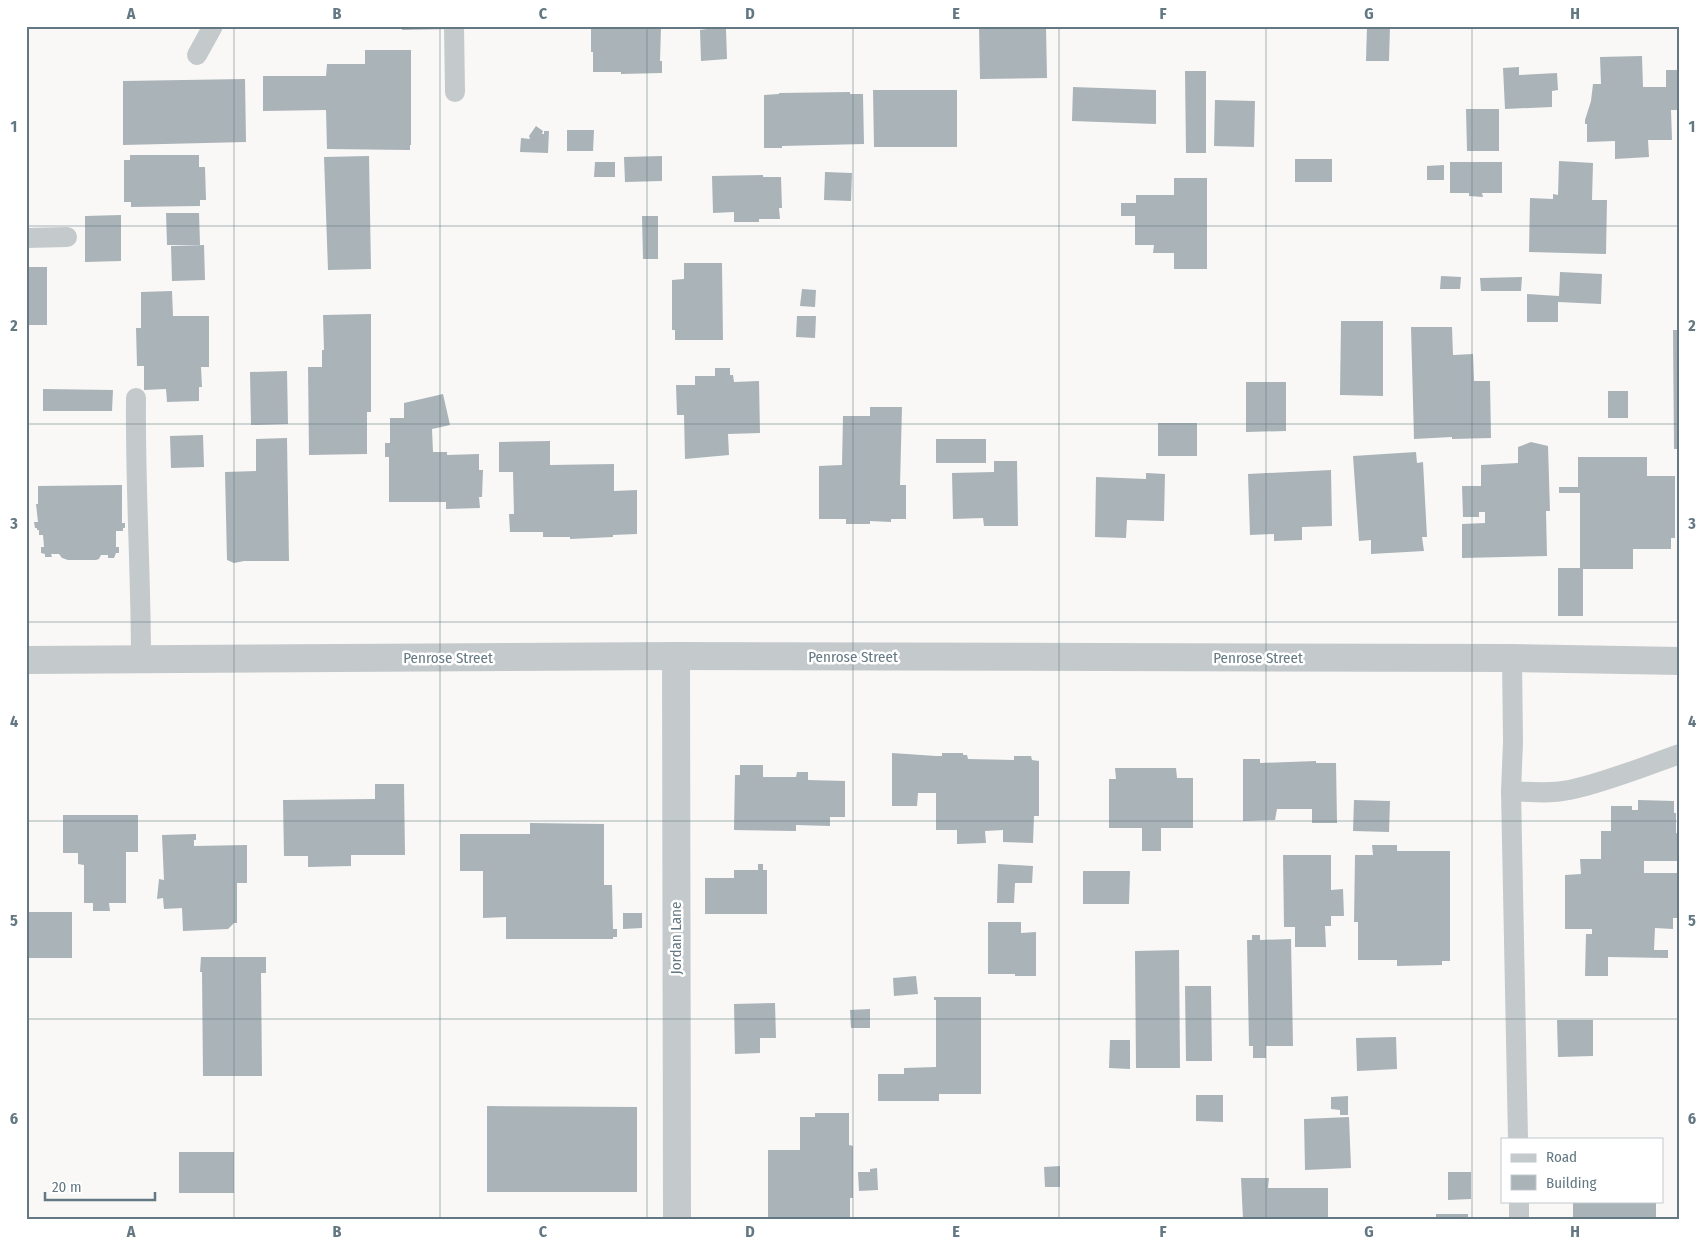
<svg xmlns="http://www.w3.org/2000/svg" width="1706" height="1245" viewBox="0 0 1706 1245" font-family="'Fira Sans Condensed',sans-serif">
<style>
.building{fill:#a9b3b8}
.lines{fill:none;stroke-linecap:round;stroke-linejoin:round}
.lane{stroke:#c4c9cc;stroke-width:20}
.street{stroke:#c4c9cc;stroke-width:28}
.grid{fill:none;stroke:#637882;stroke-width:1;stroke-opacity:0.55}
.labels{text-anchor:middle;stroke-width:5;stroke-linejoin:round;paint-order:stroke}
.street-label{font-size:15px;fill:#637882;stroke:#fff}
.neatline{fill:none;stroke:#637882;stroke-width:2}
.grid-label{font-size:16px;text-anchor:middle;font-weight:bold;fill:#637882}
</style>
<rect width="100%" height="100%" fill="#f9f8f6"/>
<g class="building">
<polygon points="402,26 450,26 450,29 402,30"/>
<polygon points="591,26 661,27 660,61 662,61 662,73 621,74 621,72 593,72 593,52 591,52"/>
<polygon points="979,26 1046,26 1047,78 980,79"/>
<polygon points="1367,26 1390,26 1389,61 1366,61"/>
<polygon points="706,28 726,29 727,59 701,61 700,30 707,29"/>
<polygon points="365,50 411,50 411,145 410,145 410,150 327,149 326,110 263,111 263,76 326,76 327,64 365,64"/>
<polygon points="1642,56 1643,87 1666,87 1666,70 1680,70 1680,110 1671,110 1672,140 1648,140 1649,157 1615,159 1615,141 1587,142 1587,124 1585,124 1585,120 1591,101 1593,84 1601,84 1600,57"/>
<polygon points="1519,67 1519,75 1557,73 1558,90 1552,91 1552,107 1505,109 1503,68"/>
<polygon points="1185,71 1206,71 1206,153 1186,153"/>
<polygon points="245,79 246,142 123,145 123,81"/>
<polygon points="1073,87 1156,90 1156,124 1072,121"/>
<polygon points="873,90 957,90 957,147 874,147"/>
<polygon points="850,92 850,94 863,94 864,144 782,146 782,148 764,148 764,95 779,94 779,93"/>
<polygon points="1215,100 1255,101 1254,147 1214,146"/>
<polygon points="1466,109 1499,109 1499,151 1467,151"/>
<polygon points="536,126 543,131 542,134 544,134 544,131 549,131 548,153 520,152 521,138 530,139 529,136"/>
<polygon points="567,130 594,130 593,151 567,151"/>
<polygon points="130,155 199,155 199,167 205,167 206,200 200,200 200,206 131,207 131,202 124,202 124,160 130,160"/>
<polygon points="369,156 371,269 328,270 324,157"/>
<polygon points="662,156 662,181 625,182 624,157"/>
<rect x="1295" y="159" width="37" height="23"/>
<polygon points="1559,161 1593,163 1592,200 1607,200 1606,254 1529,252 1530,198 1553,199 1553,194 1558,195"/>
<polygon points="595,162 615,162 615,177 594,177"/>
<polygon points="1450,162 1502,162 1502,193 1482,193 1483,197 1469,196 1469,193 1450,193"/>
<polygon points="1444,165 1444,180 1427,180 1427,166"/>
<polygon points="825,172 852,173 851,201 824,200"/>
<polygon points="763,175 763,177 781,177 782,208 779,208 780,219 759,219 759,222 734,222 734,212 713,213 712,176"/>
<polygon points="1174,178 1207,178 1207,269 1174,269 1174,253 1153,253 1154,245 1135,245 1135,216 1121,216 1121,203 1136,203 1136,195 1174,195"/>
<polygon points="166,213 199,213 200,245 167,245"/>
<polygon points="121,215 121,261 85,262 85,216"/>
<polygon points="642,216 658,216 658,259 643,259"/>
<polygon points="204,245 205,280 172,281 171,246"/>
<polygon points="684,263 722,263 723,340 675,340 675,330 672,330 672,280 684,279"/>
<rect x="26" y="267" width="21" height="58"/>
<polygon points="1560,272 1602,274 1601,304 1558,302 1558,322 1527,322 1527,294 1559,296"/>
<polygon points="1441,276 1461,277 1460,289 1440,289"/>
<polygon points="1522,277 1521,291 1481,291 1480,278"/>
<polygon points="802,289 816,290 815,307 800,306"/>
<polygon points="172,291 173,316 209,316 209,367 201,367 202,387 199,387 199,401 167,402 166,389 144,390 144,366 137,366 136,328 141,328 141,292"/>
<polygon points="371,314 371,412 367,412 367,454 309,455 308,367 322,367 322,350 324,350 323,315"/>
<polygon points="797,316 816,316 815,338 796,337"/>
<polygon points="1341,321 1383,321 1383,396 1340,395"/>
<polygon points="1411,327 1452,327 1453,355 1473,354 1474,381 1490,381 1491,438 1452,439 1452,437 1414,439"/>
<polygon points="1673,330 1680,330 1680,449 1674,449"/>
<polygon points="715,368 730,368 730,375 733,375 734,382 759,381 760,433 728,434 729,455 685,459 684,415 677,415 676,385 695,385 695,376 715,376"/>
<polygon points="287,371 288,424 251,425 250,372"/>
<polygon points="1246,382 1286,382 1286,431 1246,432"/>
<polygon points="43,389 113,390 112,411 43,411"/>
<rect x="1608" y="391" width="20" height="27"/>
<polygon points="443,394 450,425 432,429 433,452 447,452 447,455 479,454 479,470 483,470 482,497 479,497 480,508 446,509 446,502 389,502 389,457 385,457 385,443 390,443 390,418 404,418 404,403"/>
<polygon points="870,407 902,407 900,485 906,485 906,519 891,519 891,522 870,521 870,524 846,524 846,519 819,519 819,466 842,465 843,416 870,416"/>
<rect x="1158" y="423" width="39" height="33"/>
<polygon points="203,435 204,467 171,468 170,436"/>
<polygon points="287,438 289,561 244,561 234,563 227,560 225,472 256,471 256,439"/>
<rect x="936" y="439" width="50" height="24"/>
<polygon points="550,441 550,465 614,464 614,491 637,490 637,534 613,535 613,537 570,539 570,537 543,537 543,532 510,532 509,514 514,514 513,472 499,472 499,442"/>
<polygon points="1531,442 1548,446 1550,511 1546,511 1547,556 1462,558 1462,524 1485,523 1485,512 1479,512 1479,517 1463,517 1462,486 1481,486 1481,465 1518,463 1518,447"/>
<polygon points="1416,452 1417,463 1423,462 1427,537 1422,537 1424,551 1371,554 1371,540 1359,541 1353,456"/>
<polygon points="1578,457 1647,457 1647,476 1675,476 1675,538 1671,538 1671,549 1633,549 1633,569 1583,569 1583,616 1558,616 1558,568 1580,568 1580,493 1559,493 1559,487 1578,487"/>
<polygon points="994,461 1017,461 1018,526 984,526 983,518 953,519 952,473 994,472"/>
<polygon points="1331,470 1332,526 1302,527 1302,540 1274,541 1274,534 1250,535 1248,474"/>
<polygon points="1146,473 1165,474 1164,521 1127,520 1126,538 1095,537 1096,477 1146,479"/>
<polygon points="122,485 122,523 125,523 125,528 123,528 123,531 116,531 116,547 119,547 119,553 116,553 114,558 108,558 108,555 101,555 99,559 96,560 68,560 62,558 59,554 51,554 52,557 45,557 45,554 41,553 41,547 44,547 43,535 39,535 39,530 37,530 37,528 35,528 34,522 38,522 36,504 38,504 38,486"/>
<polygon points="892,753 936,756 942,756 942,753 963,753 963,755 967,755 968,759 1014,760 1014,756 1031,756 1032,760 1039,761 1039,816 1034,816 1033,843 1003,842 1003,830 985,831 986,843 957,844 957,830 936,830 936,793 918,793 917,806 892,806"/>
<polygon points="1243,759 1260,759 1260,763 1316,761 1316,763 1336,763 1337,823 1312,823 1312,809 1277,809 1275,820 1243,821"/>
<polygon points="740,765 763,765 763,777 796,777 797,772 808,772 808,780 845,781 845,817 830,817 830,826 796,825 796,831 734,830 735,775 740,775"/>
<polygon points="1115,768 1176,768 1177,778 1193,778 1193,828 1161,828 1161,851 1142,851 1142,828 1109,828 1109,779 1116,779"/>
<polygon points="375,784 404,784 405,855 351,855 351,866 308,867 308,856 284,856 283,800 375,799"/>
<polygon points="1354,800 1390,801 1389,832 1353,831"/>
<polygon points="1638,800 1674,801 1674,813 1676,813 1676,833 1680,834 1680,861 1644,861 1644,873 1680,873 1680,918 1673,918 1673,929 1655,928 1654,950 1668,950 1668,958 1608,957 1608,976 1585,976 1586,934 1592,934 1592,929 1565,929 1565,875 1581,874 1580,859 1601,859 1601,831 1611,831 1611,806 1632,806 1632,810 1638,810"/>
<polygon points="63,815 138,815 138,852 126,852 126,903 109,903 110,911 93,911 93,903 84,903 84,865 78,864 78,853 63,853"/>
<polygon points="530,823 604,824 604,885 612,885 613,929 617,929 617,937 613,937 613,939 506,939 506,917 483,918 483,871 460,871 460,834 530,834"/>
<polygon points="196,834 196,840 194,840 194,846 247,845 247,883 237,883 237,923 234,923 228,929 183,931 182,908 164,909 163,898 157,899 159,879 164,880 162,835"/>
<polygon points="1372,845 1397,845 1397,851 1450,851 1450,961 1442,961 1442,965 1397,966 1397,960 1358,960 1358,922 1354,922 1355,855 1373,855"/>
<polygon points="1283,855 1331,855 1331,890 1343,889 1344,916 1331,916 1331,926 1325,926 1326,947 1295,947 1295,927 1284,927"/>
<polygon points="758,864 763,864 763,870 767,870 767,914 705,914 705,878 734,878 734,870 758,870"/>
<polygon points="998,864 1033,866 1032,883 1015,883 1014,903 997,903"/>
<polygon points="1083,871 1130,871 1129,904 1083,904"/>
<polygon points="26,912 72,912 72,958 27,958"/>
<polygon points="623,913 642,913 642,928 623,929"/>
<polygon points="988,922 1021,922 1021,933 1036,932 1036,976 1015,976 1015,974 988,974"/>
<polygon points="1252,935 1260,935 1260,940 1291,939 1293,1046 1266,1046 1266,1058 1253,1058 1253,1046 1249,1046 1247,940 1252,940"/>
<polygon points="1179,950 1180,1068 1136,1068 1135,951"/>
<polygon points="201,957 266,957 266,973 261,973 262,1076 203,1076 202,972 200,972"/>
<polygon points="916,976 918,994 894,996 893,978"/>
<polygon points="1185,986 1211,986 1212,1061 1186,1061"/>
<polygon points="934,997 981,997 981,1094 939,1094 939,1101 878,1101 878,1074 904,1074 904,1068 936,1067 936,1000 934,1000"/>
<polygon points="775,1003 776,1038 760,1038 760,1053 735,1054 734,1004"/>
<polygon points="870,1009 870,1028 851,1028 850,1010"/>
<polygon points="1557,1020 1593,1020 1593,1056 1558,1057"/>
<polygon points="1396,1037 1397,1069 1357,1071 1356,1038"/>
<polygon points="1110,1040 1130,1040 1130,1069 1109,1068"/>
<polygon points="1196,1095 1223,1095 1223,1122 1196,1121"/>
<polygon points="1348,1096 1348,1115 1340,1115 1340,1110 1331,1109 1331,1097"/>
<polygon points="487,1106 637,1107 637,1192 487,1192"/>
<polygon points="815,1113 849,1113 849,1145 853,1146 853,1198 850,1198 850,1219 768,1219 768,1150 800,1150 800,1117 815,1117"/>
<polygon points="1349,1117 1351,1168 1305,1170 1304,1119"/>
<rect x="179" y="1152" width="55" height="41"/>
<polygon points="1060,1166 1060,1187 1045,1187 1044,1167"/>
<polygon points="877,1168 878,1190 859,1191 858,1172 870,1172 870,1169"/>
<polygon points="1448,1172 1471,1172 1471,1199 1448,1200"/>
<polygon points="1241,1178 1269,1178 1268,1188 1328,1188 1328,1219 1243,1219"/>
<rect x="1573" y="1201" width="83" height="18"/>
<rect x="1436" y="1214" width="32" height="5"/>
</g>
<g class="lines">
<g class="lane">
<polyline points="454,26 455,92"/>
<polyline points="197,55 213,26"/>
<polyline points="26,238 67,237"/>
<path d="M136 398C135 485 141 573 141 660"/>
<polyline points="1512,658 1513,742 1511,791 1518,1139"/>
<path d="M1511 791C1530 792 1550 794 1569 790 1604 783 1645 766 1680 754"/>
<polyline points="1519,1201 1519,1219"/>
</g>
<g class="street">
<polyline points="676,656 677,1219"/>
<polyline points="26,660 676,656 1512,658 1680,661"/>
</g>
</g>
<path class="grid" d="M234 26V1219M440 26V1219M647 26V1219M853 26V1219M1059 26V1219M1266 26V1219M1472 26V1219M26 226H1680M26 424H1680M26 622H1680M26 821H1680M26 1019H1680"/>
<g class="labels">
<g class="street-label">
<text x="853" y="662">Penrose Street</text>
<text x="448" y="663">Penrose Street</text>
<text x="1258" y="663">Penrose Street</text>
<text transform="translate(676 938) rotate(-90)" y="5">Jordan Lane</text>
</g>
</g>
<rect width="1706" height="1245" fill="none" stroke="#ffffff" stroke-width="55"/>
<rect x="1501" y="1138" width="162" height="65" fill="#ffffff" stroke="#c1c9cd"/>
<rect x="1511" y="1154" width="25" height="8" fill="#c4c9cc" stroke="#c1c9cd"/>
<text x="1546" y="1162" font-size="15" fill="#637882">Road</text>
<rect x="1511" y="1175" width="25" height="15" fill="#a9b3b8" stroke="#c1c9cd"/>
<text x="1546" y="1188" font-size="15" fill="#637882">Building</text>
<path d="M45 1192v8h110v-8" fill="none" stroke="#637882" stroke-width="2.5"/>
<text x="52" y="1192" font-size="15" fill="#637882" stroke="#ffffff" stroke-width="4" paint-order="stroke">20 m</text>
<rect x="28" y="28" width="1650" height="1190" class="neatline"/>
<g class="grid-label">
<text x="131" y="19">A</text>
<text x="337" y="19">B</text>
<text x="543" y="19">C</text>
<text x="750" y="19">D</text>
<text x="956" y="19">E</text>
<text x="1163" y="19">F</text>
<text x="1369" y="19">G</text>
<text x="1575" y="19">H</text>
<text x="14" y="132">1</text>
<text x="1692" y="132">1</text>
<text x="14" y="331">2</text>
<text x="1692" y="331">2</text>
<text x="14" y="529">3</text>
<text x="1692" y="529">3</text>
<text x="14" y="727">4</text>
<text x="1692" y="727">4</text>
<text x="14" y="926">5</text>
<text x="1692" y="926">5</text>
<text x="14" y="1124">6</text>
<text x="1692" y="1124">6</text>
<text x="131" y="1237">A</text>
<text x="337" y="1237">B</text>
<text x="543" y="1237">C</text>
<text x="750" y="1237">D</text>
<text x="956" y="1237">E</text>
<text x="1163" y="1237">F</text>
<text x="1369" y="1237">G</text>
<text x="1575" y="1237">H</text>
</g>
</svg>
